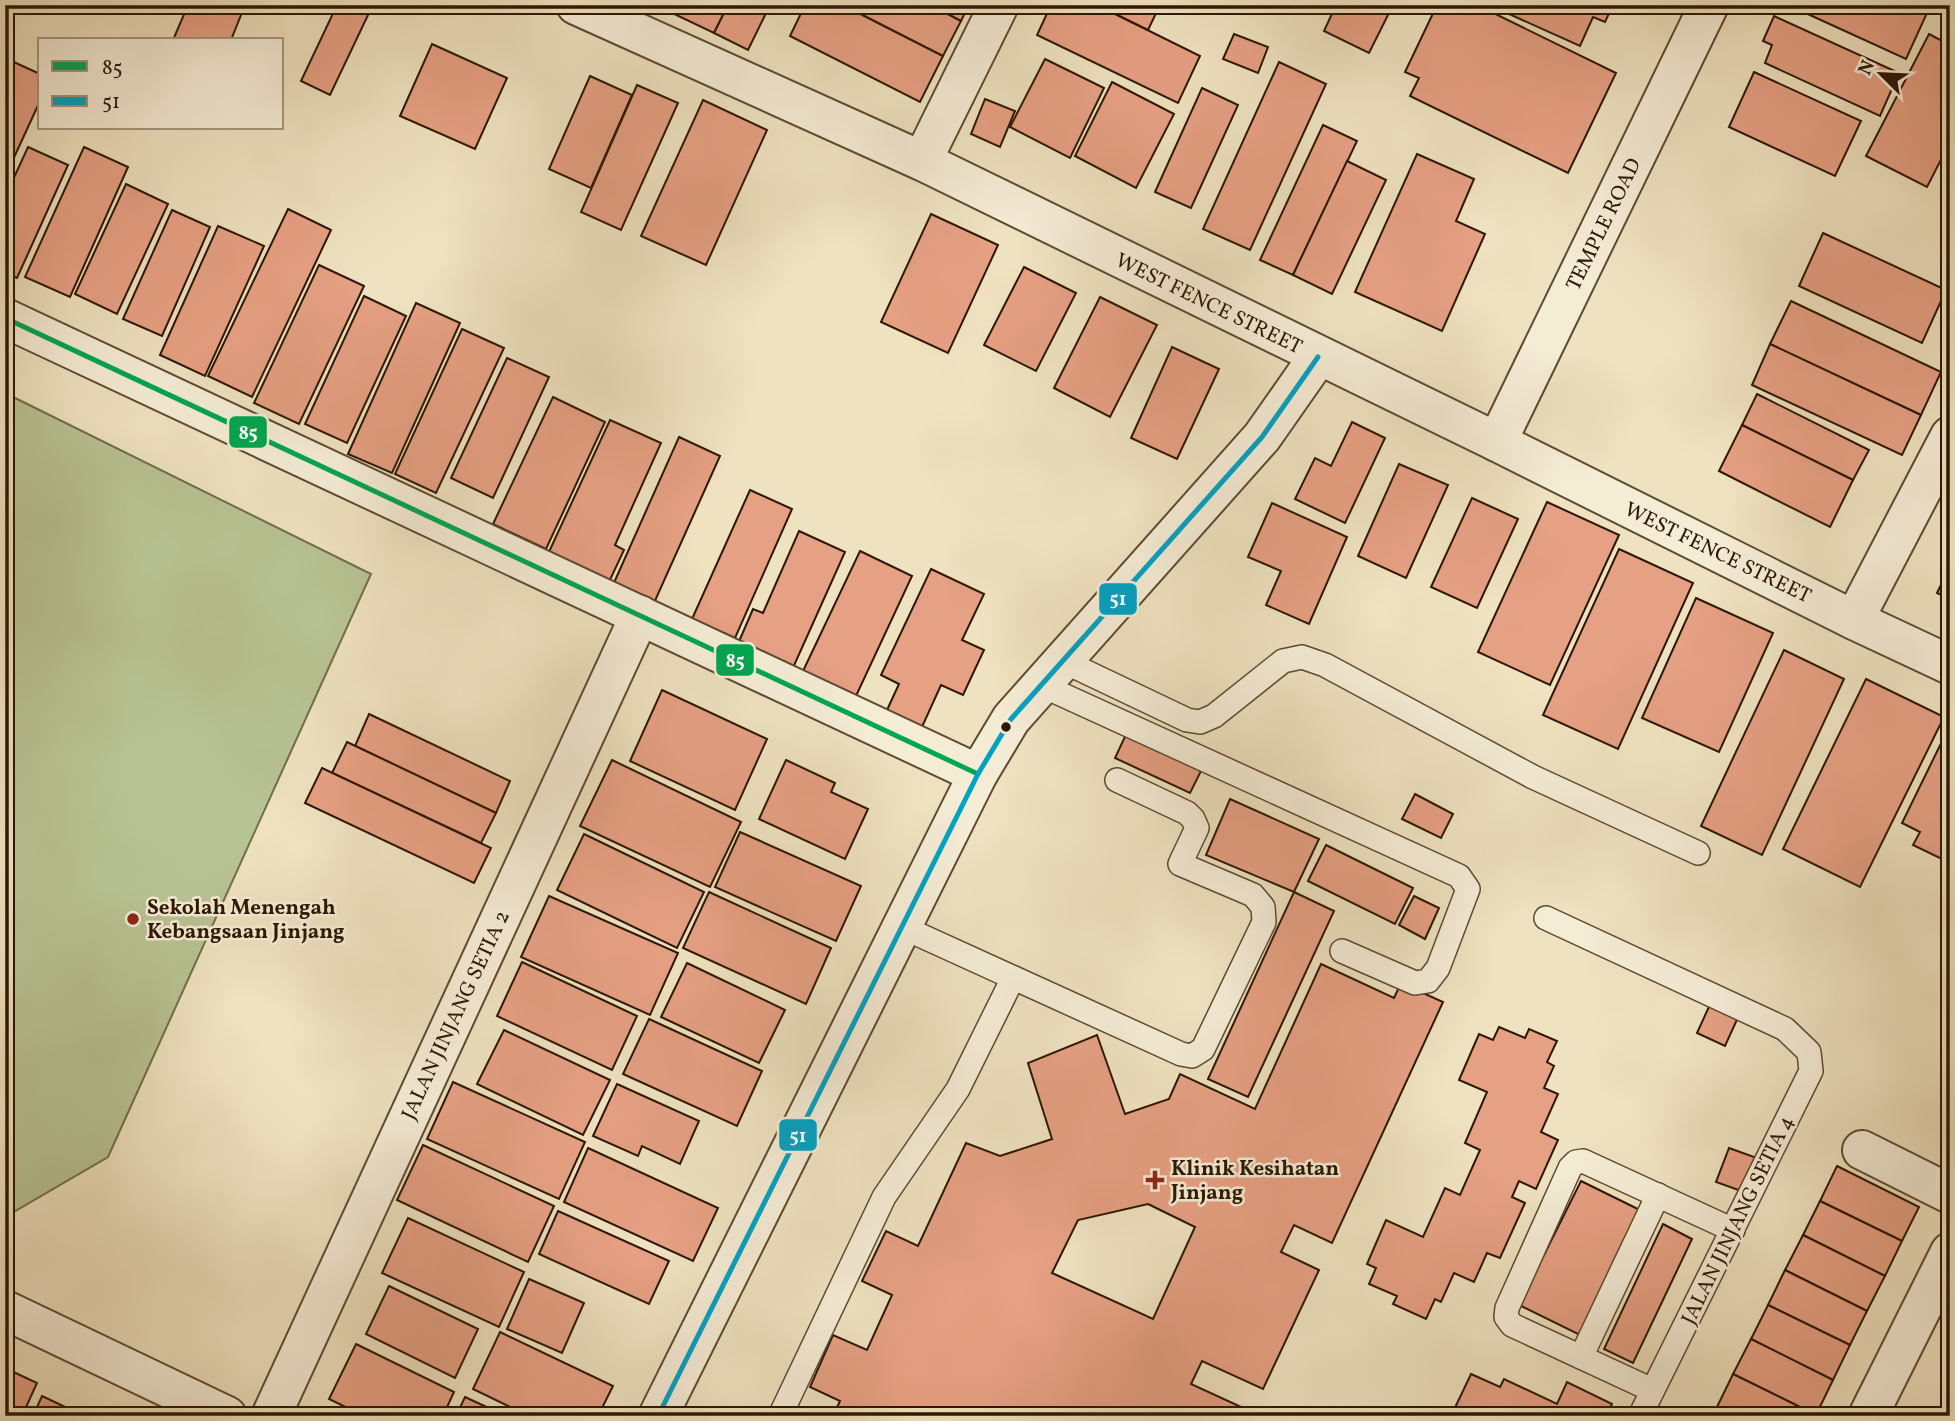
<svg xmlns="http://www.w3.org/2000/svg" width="1955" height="1421" viewBox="0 0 1955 1421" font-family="Vollkorn,serif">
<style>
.green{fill:#b8c393;stroke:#726d4a;stroke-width:2}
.building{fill:#e6a083;stroke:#2c1700;stroke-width:2;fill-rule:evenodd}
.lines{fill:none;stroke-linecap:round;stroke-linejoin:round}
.service-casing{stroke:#5d4a30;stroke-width:26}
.minor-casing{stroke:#5d4a30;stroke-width:42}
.service{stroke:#f5ecd6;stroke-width:23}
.minor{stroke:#f5ecd6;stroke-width:38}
.bus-1-casing{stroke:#f5ecd6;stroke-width:10}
.bus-2-casing{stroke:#f5ecd6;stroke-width:10}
.bus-1{stroke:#00a651;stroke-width:5}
.bus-2{stroke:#02a2c4;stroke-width:5}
.bus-dot{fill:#2c1700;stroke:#f5ecd6;stroke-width:2.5}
.poi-dot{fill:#8f2418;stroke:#f5ecd6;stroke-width:2.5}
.labels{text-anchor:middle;stroke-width:5;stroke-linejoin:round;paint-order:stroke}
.street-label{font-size:21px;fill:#2c1700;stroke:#f5ecd6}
.poi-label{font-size:21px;font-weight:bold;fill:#2c1700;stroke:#f5ecd6;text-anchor:start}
.line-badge{stroke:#f5ecd6;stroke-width:2.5}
.badge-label{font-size:19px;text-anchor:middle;font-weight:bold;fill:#fff}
</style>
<rect width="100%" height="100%" fill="#efe2c0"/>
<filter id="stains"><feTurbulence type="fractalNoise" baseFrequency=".00286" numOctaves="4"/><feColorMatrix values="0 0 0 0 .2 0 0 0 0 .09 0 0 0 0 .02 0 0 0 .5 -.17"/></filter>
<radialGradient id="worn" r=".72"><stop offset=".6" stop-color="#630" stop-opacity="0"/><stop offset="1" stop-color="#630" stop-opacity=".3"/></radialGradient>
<polygon class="green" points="5,393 371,574 108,1157 5,1217"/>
<g class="building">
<polygon points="188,5 245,5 231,40 173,40"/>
<polygon points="337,5 352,5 369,13 330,95 301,81"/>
<polygon points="673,5 728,5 714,33 670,12"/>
<polygon points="728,5 770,5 748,50 714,33"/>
<polygon points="805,5 843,5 943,56 920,102 790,36"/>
<polygon points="843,5 931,5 961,21 943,56"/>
<polygon points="931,5 969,5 961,21"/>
<polygon points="1051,5 1097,5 1200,56 1178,103 1037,35"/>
<polygon points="1097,5 1160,5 1148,30"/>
<polygon points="1336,5 1393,5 1369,53 1324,31"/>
<polygon points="1437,5 1477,5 1616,73 1568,173 1410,96 1419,78 1405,72"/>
<polygon points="1489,5 1613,5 1605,22 1593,17 1580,46"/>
<polygon points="1788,5 1910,5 1927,13 1906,59"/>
<polygon points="1774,16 1899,73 1880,116 1765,63 1772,45 1763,41"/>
<polygon points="1234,34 1268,47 1258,73 1223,59"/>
<polygon points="1929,34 1950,45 1950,142 1927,187 1866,156"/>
<polygon points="432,44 507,78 475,149 400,116"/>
<polygon points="5,58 40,74 40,101 5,177"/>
<polygon points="1045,59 1104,88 1070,158 1010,127"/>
<polygon points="1279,62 1326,84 1250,250 1203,229"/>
<polygon points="1754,72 1861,121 1835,176 1729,127"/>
<polygon points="590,76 632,95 591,188 549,169"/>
<polygon points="1112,82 1174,114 1136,188 1075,156"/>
<polygon points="637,85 678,103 621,230 581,212"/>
<polygon points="1202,88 1238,105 1191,208 1155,192"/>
<polygon points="985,99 1015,111 1000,147 971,134"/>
<polygon points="703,100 767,130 706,265 641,236"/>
<polygon points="1323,125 1357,141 1293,275 1260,260"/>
<polygon points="28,147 68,165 17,278 5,273 5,197"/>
<polygon points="84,147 128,167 70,297 25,277"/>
<polygon points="1417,154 1474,179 1456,221 1485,234 1442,331 1355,292"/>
<polygon points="1347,161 1386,180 1332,294 1293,275"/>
<polygon points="126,184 168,204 117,314 75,294"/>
<polygon points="288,209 331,230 252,397 208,376"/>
<polygon points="172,210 210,227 162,336 123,319"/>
<polygon points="931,214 998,245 948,353 881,322"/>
<polygon points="218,226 264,246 205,376 160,355"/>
<polygon points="1823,233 1946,290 1922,343 1799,286"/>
<polygon points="319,265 364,286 299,424 254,403"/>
<polygon points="1024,267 1076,293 1036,371 984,345"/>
<polygon points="364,296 406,316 347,443 305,424"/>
<polygon points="1100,297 1157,325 1110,417 1054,388"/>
<polygon points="1791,301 1941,372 1921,415 1770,344"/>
<polygon points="416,303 460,323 392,473 348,454"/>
<polygon points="462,329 504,348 436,493 395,474"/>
<polygon points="1770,344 1921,415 1902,455 1752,385"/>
<polygon points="1172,347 1219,369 1177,459 1131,438"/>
<polygon points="507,358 549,377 493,498 451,478"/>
<polygon points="1757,394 1869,450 1853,480 1742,425"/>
<polygon points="553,397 605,422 546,549 493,524"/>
<polygon points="610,420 661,443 615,545 624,550 609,582 548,554"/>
<polygon points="1352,422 1385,438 1345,523 1295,499 1315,458 1331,466"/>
<polygon points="1742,425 1853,480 1830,527 1719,471"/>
<polygon points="679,437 720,456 654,603 613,585"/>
<polygon points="1399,464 1448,485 1406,578 1358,556"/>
<polygon points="750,490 792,509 735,638 692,619"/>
<polygon points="1472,498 1518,519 1477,608 1431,587"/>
<polygon points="1547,502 1619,535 1550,685 1478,652"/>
<polygon points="1272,503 1347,537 1309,624 1266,605 1281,571 1248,557"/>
<polygon points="799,531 845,552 792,670 737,646 753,609 763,613"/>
<polygon points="1619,549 1693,583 1618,749 1543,715"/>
<polygon points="860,551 912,576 856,696 803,671"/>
<polygon points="1950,566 1950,599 1937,593"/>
<polygon points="931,569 984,594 962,640 984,650 963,695 941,685 922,727 887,710 899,684 881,675"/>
<polygon points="1696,598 1773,633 1719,752 1642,718"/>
<polygon points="1784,650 1844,679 1762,855 1701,826"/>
<polygon points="1866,679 1944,717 1860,887 1783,849"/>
<polygon points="662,690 767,739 735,810 630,761"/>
<polygon points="369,714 510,781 496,813 355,746"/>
<polygon points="1950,725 1950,863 1913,845 1920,832 1902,823"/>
<polygon points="1129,728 1205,763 1190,793 1115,758"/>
<polygon points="347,742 496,813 481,843 332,773"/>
<polygon points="612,760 741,822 710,887 580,826"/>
<polygon points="786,760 835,783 831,792 868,809 845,859 759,819"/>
<polygon points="322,768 491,848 474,883 305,803"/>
<polygon points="1415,794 1453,814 1441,838 1402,819"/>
<polygon points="1230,799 1319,839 1294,892 1206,855"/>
<polygon points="740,832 861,886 836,941 715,887"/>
<polygon points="584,834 704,892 677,948 557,890"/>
<polygon points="1326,845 1413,888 1395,924 1308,881"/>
<polygon points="709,892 831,948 806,1004 683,948"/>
<polygon points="1294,892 1334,911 1248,1097 1208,1079"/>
<polygon points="549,896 678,953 650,1015 521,957"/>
<polygon points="1414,896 1439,908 1425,939 1399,925"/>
<polygon points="522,962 637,1016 612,1070 497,1016"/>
<polygon points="687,963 785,1010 759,1063 661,1017"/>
<path d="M1321 964 1394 998 1401 983 1443 1002 1332 1243 1294 1225 1281 1252 1319 1270 1263 1389 1202 1361 1191 1384 1252 1412 1250 1416H833L840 1401 810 1387 833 1335 867 1350 892 1295 862 1281 886 1231 918 1246 966 1143 1000 1156 1052 1139 1028 1063 1097 1035 1125 1114 1169 1099 1180 1074 1255 1109ZM1148 1204 1195 1227 1153 1319 1052 1273 1078 1220Z"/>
<polygon points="1712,1000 1740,1013 1725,1046 1697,1033"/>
<polygon points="649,1019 762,1071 737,1126 623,1074"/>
<polygon points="1499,1027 1525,1038 1529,1029 1557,1041 1547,1062 1554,1066 1544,1088 1558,1094 1541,1132 1558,1140 1536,1189 1519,1181 1512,1197 1525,1203 1500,1258 1487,1253 1474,1282 1454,1273 1441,1302 1435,1299 1426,1319 1393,1304 1397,1296 1369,1284 1376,1268 1367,1264 1386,1220 1423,1237 1445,1188 1460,1195 1480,1150 1465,1143 1487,1092 1459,1080 1479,1034 1493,1040"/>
<polygon points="504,1030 610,1080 583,1135 477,1084"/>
<polygon points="453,1082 585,1142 559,1199 427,1139"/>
<polygon points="617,1084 699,1121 680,1164 642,1146 638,1156 593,1136"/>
<polygon points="423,1145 554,1206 528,1262 397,1200"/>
<polygon points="588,1148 718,1208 693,1261 564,1202"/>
<polygon points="1729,1148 1757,1158 1744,1192 1716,1182"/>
<polygon points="1837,1166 1919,1207 1902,1241 1820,1201"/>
<polygon points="1581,1181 1646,1213 1584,1337 1519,1305"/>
<polygon points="1820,1201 1902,1241 1885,1276 1803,1235"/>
<polygon points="558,1211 669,1261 649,1304 539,1254"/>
<polygon points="408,1218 524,1272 499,1327 382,1273"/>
<polygon points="1663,1224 1692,1239 1633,1363 1604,1349"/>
<polygon points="1803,1235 1885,1276 1867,1311 1785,1270"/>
<polygon points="1785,1270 1867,1311 1850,1345 1768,1305"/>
<polygon points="529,1279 584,1303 562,1353 507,1329"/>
<polygon points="389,1286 478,1329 455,1378 366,1334"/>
<polygon points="1768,1305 1850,1345 1833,1380 1751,1339"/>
<polygon points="500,1332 613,1386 598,1416 529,1416 473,1389"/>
<polygon points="1751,1339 1833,1380 1816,1415 1733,1374"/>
<polygon points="356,1344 454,1392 443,1416 364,1416 329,1399"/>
<polygon points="5,1368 37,1383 22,1416 5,1416"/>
<polygon points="1471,1374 1500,1387 1504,1379 1557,1404 1567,1382 1612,1404 1606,1416 1451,1416"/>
<polygon points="1733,1374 1816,1415 1815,1416 1730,1416 1716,1409"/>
<polygon points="42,1396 82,1415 82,1416 33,1416"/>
<polygon points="465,1397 506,1416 456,1416"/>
</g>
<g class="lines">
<g class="service-casing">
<g id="service">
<polyline points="1063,661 1187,720 1200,722 1214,716 1283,661 1302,657 1325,665 1533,777 1698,853"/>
<polyline points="1041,685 1459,876 1468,889 1438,968 1428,981 1415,983 1342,951"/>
<polyline points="1546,918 1785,1029 1809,1052 1811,1071 1640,1416"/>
<polyline points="902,927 1181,1054 1192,1056 1203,1049 1264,922 1263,907 1253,895 1180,864 1197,828 1193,819 1187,813 1117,780"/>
<polyline points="1581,1357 1658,1195"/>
<polyline points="1652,1390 1512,1325 1506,1317 1507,1308 1570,1168 1576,1162 1583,1161 1733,1230"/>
<polyline points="780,1416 884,1197 958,1089 1013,978"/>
</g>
</g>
<g class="minor-casing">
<g id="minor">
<polyline points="576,5 922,161 1497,442 1854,620 1950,665"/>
<polyline points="922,161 999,5"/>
<polyline points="5,318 978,774"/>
<polyline points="1497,442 1709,5"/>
<polyline points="1854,620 1950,436"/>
<polyline points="1862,1150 1950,1194"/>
<polyline points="5,1310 227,1416"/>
<polyline points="271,1416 640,615"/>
<polyline points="658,1416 978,774 1011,719 1262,437 1318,357"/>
<polyline points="1868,1416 1950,1252"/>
</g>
</g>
<use href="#service" class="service"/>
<use href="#minor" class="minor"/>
<g class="bus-1-casing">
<polyline id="bus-1" points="5,318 978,774"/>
</g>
<g class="bus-2-casing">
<polyline id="bus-2" points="658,1416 978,774 1011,719 1262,437 1318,357"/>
</g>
<use href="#bus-1" class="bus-1"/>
<use href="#bus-2" class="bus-2"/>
</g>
<circle class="bus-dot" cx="1006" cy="727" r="6"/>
<g class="poi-dot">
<circle cx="133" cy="919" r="7"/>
<path d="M1151.5 1169.5h7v7h7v7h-7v7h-7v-7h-7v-7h7z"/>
</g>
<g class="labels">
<g class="street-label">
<text transform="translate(1603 224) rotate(-64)" y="7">TEMPLE ROAD</text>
<text transform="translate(1209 303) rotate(26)" y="7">WEST FENCE STREET</text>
<text transform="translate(1718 552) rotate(26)" y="7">WEST FENCE STREET</text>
<text transform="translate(455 1015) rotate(-65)" y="7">JALAN JINJANG SETIA 2</text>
<text transform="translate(1737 1220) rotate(-64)" y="7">JALAN JINJANG SETIA 4</text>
</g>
<g class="poi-label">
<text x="147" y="914">Sekolah Menengah<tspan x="147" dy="24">Kebangsaan Jinjang</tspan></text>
<text x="1171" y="1175">Klinik Kesihatan<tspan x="1171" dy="24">Jinjang</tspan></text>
</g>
</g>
<g class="line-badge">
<rect x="228" y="415" width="40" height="34" rx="7" fill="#00a651"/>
<rect x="1098" y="582" width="40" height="34" rx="7" fill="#02a2c4"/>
<rect x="715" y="643" width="40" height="34" rx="7" fill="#00a651"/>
<rect x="778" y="1118" width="40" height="34" rx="7" fill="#02a2c4"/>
</g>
<g class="badge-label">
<text x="248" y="439">85</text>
<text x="1118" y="605">51</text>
<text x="735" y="667">85</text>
<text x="798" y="1142">51</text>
</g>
<rect width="1955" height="1421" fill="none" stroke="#efe2c0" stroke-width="28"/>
<rect x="7" y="7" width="1941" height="1407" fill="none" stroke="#2c1700" stroke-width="3.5"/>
<rect x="14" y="14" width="1927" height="1393" fill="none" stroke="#2c1700" stroke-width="2"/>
<rect x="38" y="38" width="245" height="91" fill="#f5ecd6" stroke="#a59780" stroke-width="2"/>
<rect x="52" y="61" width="35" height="10" fill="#00a651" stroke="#a59780" stroke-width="2"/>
<text x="102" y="74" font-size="21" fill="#2c1700">85</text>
<rect x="52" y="96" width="35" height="10" fill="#02a2c4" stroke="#a59780" stroke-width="2"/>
<text x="102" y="108" font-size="21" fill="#2c1700">51</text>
<g transform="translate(1881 74) rotate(294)" stroke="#f5ecd6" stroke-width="5" paint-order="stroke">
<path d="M0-5L12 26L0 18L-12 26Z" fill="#2c1700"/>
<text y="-10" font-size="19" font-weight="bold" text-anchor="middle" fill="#2c1700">N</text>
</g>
<rect width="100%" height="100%" filter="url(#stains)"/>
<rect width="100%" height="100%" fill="url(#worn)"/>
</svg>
